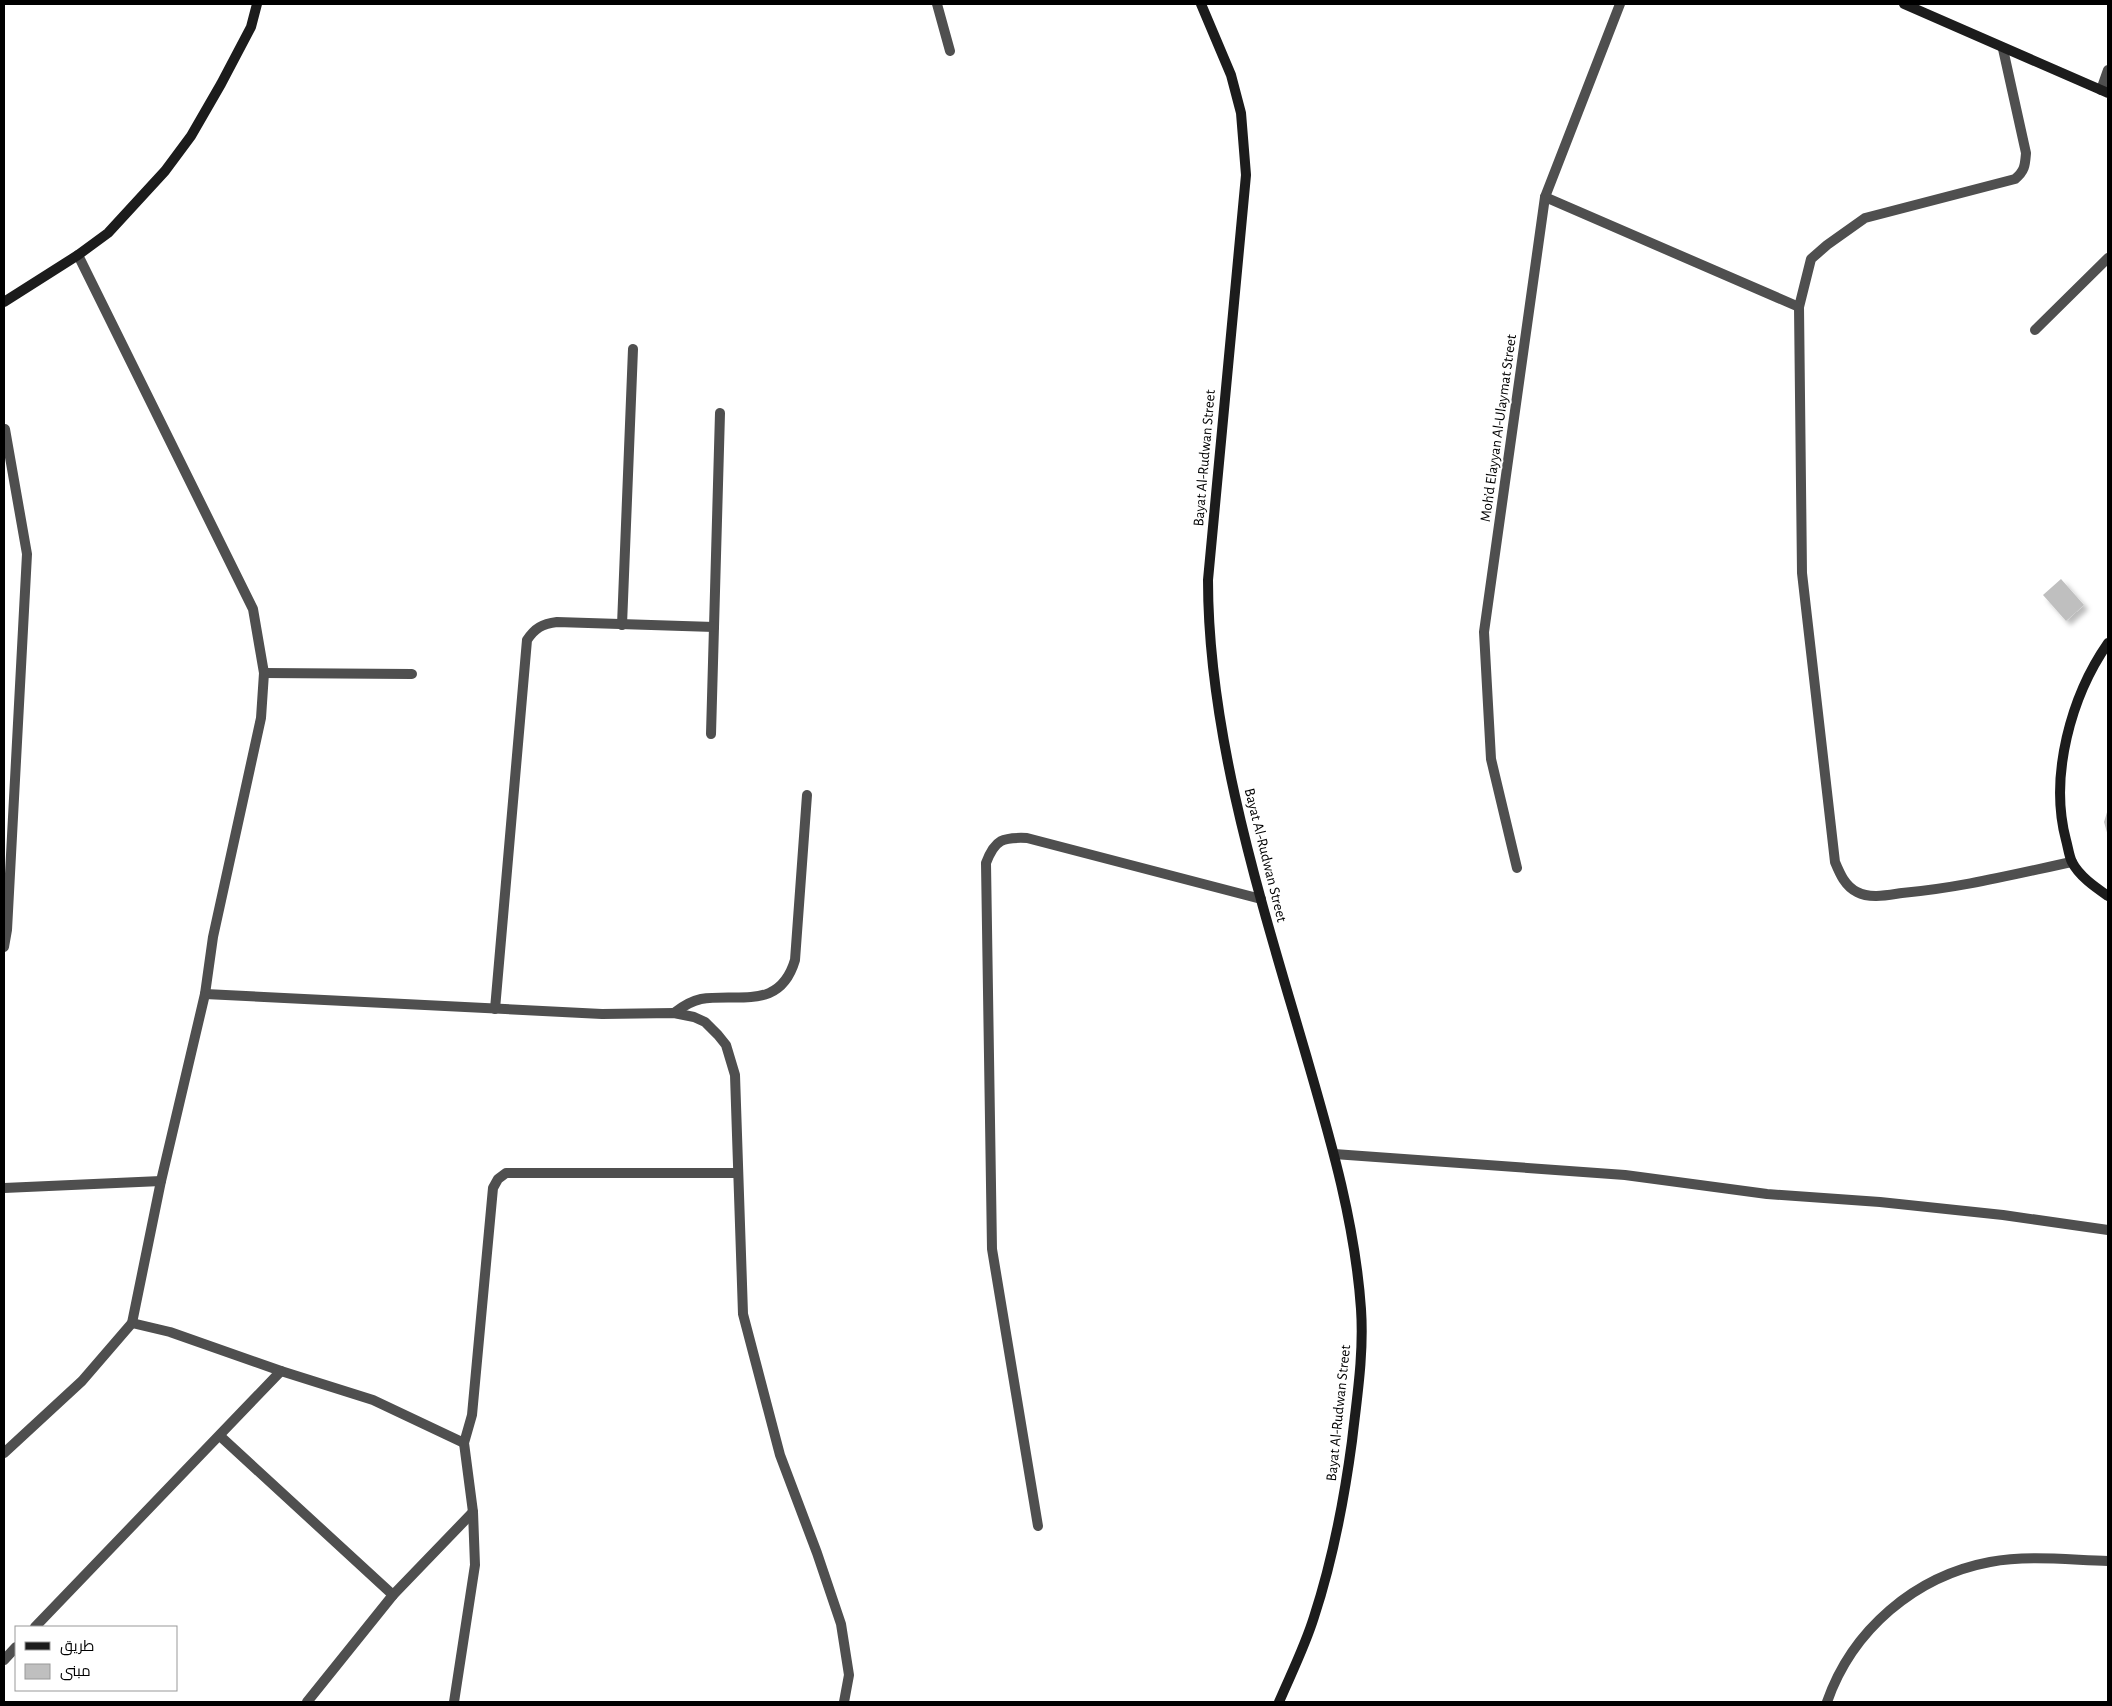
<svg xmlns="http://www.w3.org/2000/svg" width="2112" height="1706" viewBox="0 0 2112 1706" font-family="'Alegreya Sans',Cairo,sans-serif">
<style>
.building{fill:#bfbfbf;filter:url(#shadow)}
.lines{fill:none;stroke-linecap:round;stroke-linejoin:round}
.street{stroke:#4f4f4f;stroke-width:10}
.secondary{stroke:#1c1c1c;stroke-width:10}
.labels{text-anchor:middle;stroke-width:4;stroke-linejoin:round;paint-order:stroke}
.street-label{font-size:15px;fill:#000;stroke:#fff}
</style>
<defs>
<filter id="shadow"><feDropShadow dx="4.5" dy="4.5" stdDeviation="2.5" flood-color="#0004"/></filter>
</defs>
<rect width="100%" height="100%" fill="#fff"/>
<g class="building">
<polygon points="2061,579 2084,605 2066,621 2043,595"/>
<polygon points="2108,809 2108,836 2104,822"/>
</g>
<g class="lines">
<g class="street">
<polyline points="937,4 950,51"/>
<path d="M2003 49 2026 153C2025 165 2025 171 2015 179L1865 218 1827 245 1811 259 1799 307 1802 573 1835 862C1840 874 1845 886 1857 892 1870 899 1888 895 1902 893 1960 888 2015 874 2072 862"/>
<polyline points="2101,90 2108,70"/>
<polyline points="1545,197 1799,307"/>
<polyline points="2035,330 2108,258"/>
<polyline points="622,625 633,349"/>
<polyline points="264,673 412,674"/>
<polyline points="711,734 720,413"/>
<polyline points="1517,868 1491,759 1484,632 1545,197 1620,4"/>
<polyline points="4,947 7,930 27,554 5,429"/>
<polyline points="205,994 602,1014 674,1013 694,1017 705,1022 718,1035 726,1045 735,1075 743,1314 780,1455 817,1553 841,1624 849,1675 844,1702"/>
<path d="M495 1009 527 640C535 628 542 624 557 622L714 627"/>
<path d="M674 1013C683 1006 691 1001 701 999 739 993 780 1011 795 960L807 795"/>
<polyline points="1334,1154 1625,1175 1767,1194 1880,1202 2003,1215 2108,1230"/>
<polyline points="4,1188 161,1181"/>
<polyline points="132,1323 170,1332 281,1371 373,1400 464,1443"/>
<polyline points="220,1436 393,1595"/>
<polyline points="4,1453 82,1381 132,1323 161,1181 205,994 213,937 261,718 264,673 253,609 78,255"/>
<path d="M1038 1526 992 1249 986 863C995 839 1003 837 1027 838L1261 899"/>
<polyline points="35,1627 281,1371"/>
<polyline points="4,1660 16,1647"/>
<polyline points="307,1702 393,1595 473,1512"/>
<polyline points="454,1702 475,1565 473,1512 464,1443 472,1415 493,1188 498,1179 506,1173 737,1173"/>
<path d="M1827 1702C1852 1630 1915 1576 1990 1562 2028 1555 2069 1560 2108 1561"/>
</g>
<g class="secondary">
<path d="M1201 4 1231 75 1241 113 1246 175 1208 580C1208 738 1262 904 1306 1055 1330 1138 1355 1222 1361 1309 1364 1354 1357 1397 1352 1441 1344 1501 1333 1559 1314 1617 1305 1646 1291 1674 1279 1702"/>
<polyline points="1904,4 2108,93"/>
<polyline points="4,302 78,255 108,233 165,171 191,136 221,84 251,27 257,4"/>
<path d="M2108 643C2071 696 2049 776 2066 840 2068 847 2069 856 2072 862 2079 876 2095 887 2108 896"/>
</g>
</g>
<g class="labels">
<g class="street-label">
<text transform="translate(1498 428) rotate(-82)" y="5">Moh’d Elayyan Al-Ulaymat Street</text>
<text transform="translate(1204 458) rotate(-85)" y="5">Bayat Al-Rudwan Street</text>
<text transform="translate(1266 855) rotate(76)" y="5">Bayat Al-Rudwan Street</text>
<text transform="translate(1338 1413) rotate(-84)" y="5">Bayat Al-Rudwan Street</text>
</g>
</g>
<rect width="2112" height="1706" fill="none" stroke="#000000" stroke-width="10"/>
<rect x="15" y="1626" width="162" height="65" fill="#ffffff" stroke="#999999"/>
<rect x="25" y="1642" width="25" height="8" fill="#1c1c1c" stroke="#999999"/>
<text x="60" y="1651" font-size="15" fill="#000000">طريق</text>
<rect x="25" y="1664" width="25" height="15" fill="#bfbfbf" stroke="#999999"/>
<text x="60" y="1676" font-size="15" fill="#000000">مبنى</text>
</svg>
